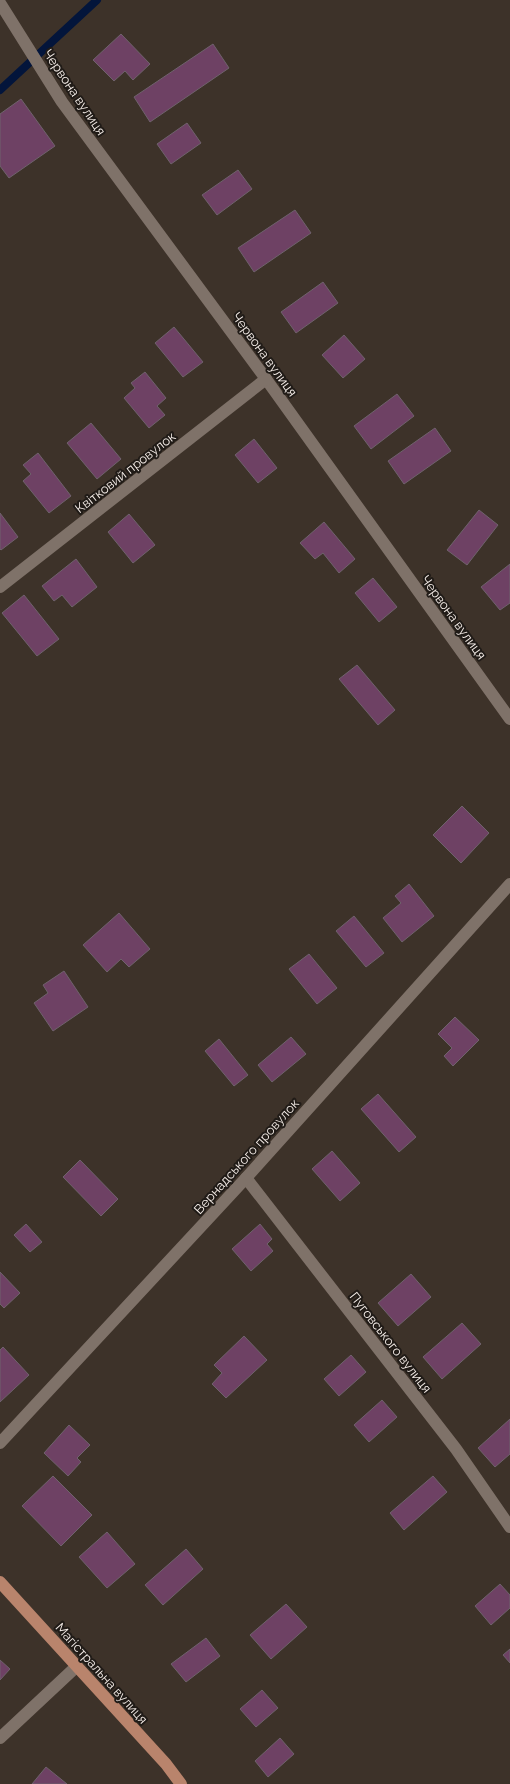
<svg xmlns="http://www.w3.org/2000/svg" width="510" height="1784" viewBox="0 0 510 1784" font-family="Raleway,sans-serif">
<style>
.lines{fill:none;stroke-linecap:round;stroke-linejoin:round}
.stream{stroke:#03153b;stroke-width:8}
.building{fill:#6e4164;stroke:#6f626c}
.street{stroke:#7f7269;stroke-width:12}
.primary{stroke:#b9846c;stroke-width:12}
.labels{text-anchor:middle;stroke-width:4;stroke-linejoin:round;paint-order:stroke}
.street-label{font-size:13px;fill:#f7efea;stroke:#201b17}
</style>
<rect width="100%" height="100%" fill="#3d3229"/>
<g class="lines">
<polyline class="stream" points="0,90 97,0"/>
</g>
<g class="building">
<polygon points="121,34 150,64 133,80 125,71 114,81 93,60"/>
<polygon points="213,44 229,68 150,122 134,97"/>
<polygon points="21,99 55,146 9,178 0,166 0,114"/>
<polygon points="187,123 201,143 171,164 157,144"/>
<polygon points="238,170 252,189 217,215 202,195"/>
<polygon points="295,210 311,233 254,272 238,248"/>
<polygon points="323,282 338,303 296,333 281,312"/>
<polygon points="174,327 203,362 183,377 155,343"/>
<polygon points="344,335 365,359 343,378 322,355"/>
<polygon points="145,372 166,398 157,406 165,415 149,428 124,398 135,388 131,383"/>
<polygon points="397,394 414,416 371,449 354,426"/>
<polygon points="91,423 121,459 97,479 67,443"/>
<polygon points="435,428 451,451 404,484 388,461"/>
<polygon points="254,439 277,468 258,483 235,455"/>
<polygon points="38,453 71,496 49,513 23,481 31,474 23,465"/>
<polygon points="479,510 498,525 467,565 447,550"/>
<polygon points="0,513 18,537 1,550 0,549"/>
<polygon points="129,514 155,545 133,563 108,532"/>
<polygon points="324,522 355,559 339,573 323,553 315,559 300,543"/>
<polygon points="76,559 97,587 72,607 62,595 54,601 42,586"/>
<polygon points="510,564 510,603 500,610 481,587"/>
<polygon points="373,578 397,607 379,622 355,593"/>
<polygon points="24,595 59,639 37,656 2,613"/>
<polygon points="357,665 395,710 378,725 339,679"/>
<polygon points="462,806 489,833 461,863 433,835"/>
<polygon points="409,884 434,916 402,942 383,918 401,903 395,896"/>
<polygon points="119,913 150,949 129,967 121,959 107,972 83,945"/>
<polygon points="354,916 384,953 366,967 336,931"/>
<polygon points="309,954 337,988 317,1004 289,969"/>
<polygon points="64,971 88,1007 53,1031 34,1003 48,993 43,985"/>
<polygon points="455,1017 479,1040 453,1066 444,1056 452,1048 438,1034"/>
<polygon points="291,1037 306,1054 272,1082 258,1065"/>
<polygon points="219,1039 248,1075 234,1086 205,1051"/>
<polygon points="378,1094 416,1137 399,1152 361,1109"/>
<polygon points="332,1151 360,1183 340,1201 312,1169"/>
<polygon points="80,1160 118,1199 101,1216 63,1177"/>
<polygon points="26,1224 42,1242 30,1252 14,1235"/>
<polygon points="260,1224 272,1239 267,1244 273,1251 251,1271 232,1249"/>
<polygon points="0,1272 20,1293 4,1308 0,1304"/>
<polygon points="411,1274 431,1297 398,1326 378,1303"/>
<polygon points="462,1323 481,1344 442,1379 423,1357"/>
<polygon points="244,1336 267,1360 226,1398 212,1384 222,1373 214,1365"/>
<polygon points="3,1347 29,1375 0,1402 0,1350"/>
<polygon points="351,1355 366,1372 339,1396 324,1379"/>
<polygon points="382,1400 397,1417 369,1442 354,1425"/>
<polygon points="510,1419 510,1454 495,1467 478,1448"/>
<polygon points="69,1425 90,1445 77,1458 81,1462 68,1476 44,1453"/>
<polygon points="53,1476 92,1515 61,1546 22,1506"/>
<polygon points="433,1476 447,1492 404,1530 390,1513"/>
<polygon points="107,1532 135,1564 107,1588 79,1557"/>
<polygon points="186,1549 203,1569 163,1605 145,1585"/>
<polygon points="500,1584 510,1595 510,1608 491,1625 475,1606"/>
<polygon points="286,1604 307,1627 271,1659 250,1635"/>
<polygon points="206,1638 220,1656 186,1682 171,1664"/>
<polygon points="510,1649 510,1663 503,1655"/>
<polygon points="0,1660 10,1669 0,1680"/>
<polygon points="262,1690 278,1708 256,1727 240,1709"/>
<polygon points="280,1738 294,1754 268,1777 255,1761"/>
<polygon points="46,1767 67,1784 32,1784"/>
</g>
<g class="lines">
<g class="street">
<polyline points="0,3 62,102 266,379 510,719"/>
<polyline points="0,587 266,379"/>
<polyline points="246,1178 456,1449 510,1527"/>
<polyline points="0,1443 246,1178 510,884"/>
<polyline points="0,1738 77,1666"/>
</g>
<polyline class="primary" points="0,1582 166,1764 181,1784"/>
</g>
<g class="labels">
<g class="street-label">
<text transform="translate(75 92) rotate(56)" y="5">Червона вулиця</text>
<text transform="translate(265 354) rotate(54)" y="5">Червона вулиця</text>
<text transform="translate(125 472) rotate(-38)" y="5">Квітковий провулок</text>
<text transform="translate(454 617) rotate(54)" y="5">Червона вулиця</text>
<text transform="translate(246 1156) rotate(-48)" y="5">Вернадського провулок</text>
<text transform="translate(391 1342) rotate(52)" y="5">Пуговського вулиця</text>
<text transform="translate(102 1673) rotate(48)" y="5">Магістральна вулиця</text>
</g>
</g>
</svg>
